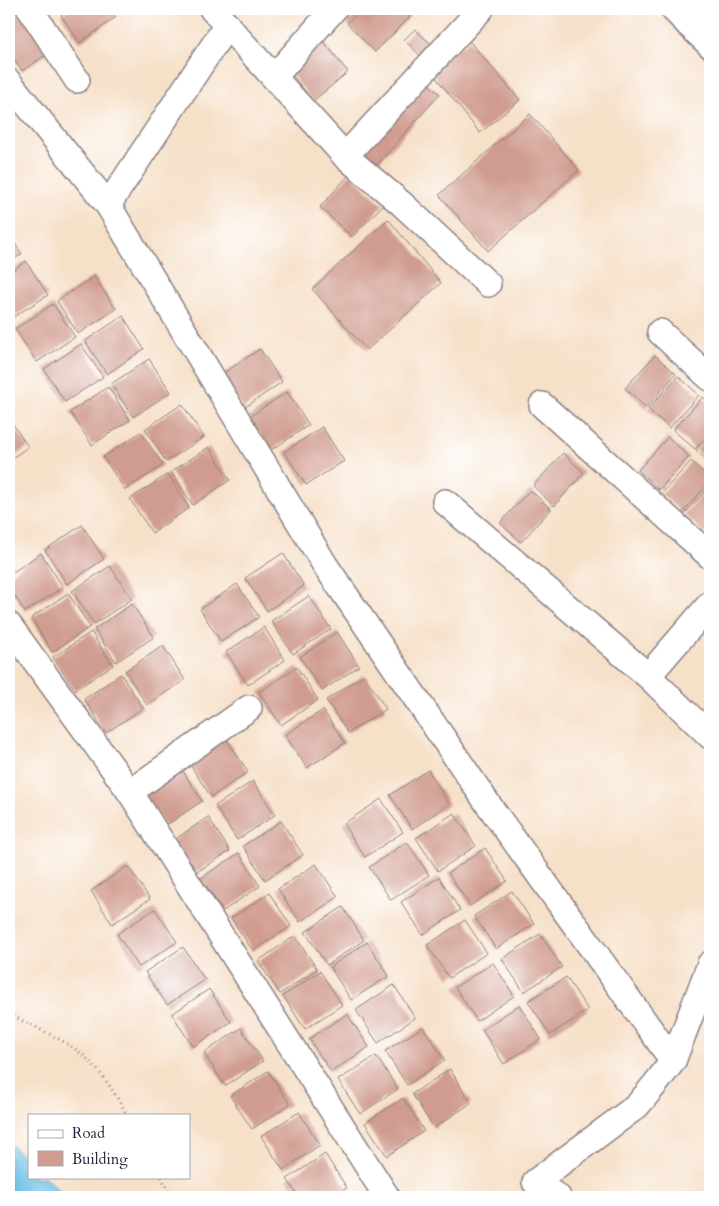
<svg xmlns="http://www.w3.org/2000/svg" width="719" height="1206" viewBox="0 0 719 1206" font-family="Cardo,serif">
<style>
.water{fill:#69bce4;stroke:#466f90}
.building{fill:#d09c8f}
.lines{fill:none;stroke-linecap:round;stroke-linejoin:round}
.minor-casing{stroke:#8c8182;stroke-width:28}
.path{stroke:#8c8182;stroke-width:3;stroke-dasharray:1 4;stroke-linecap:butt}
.minor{stroke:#fff;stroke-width:25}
</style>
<rect width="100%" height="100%" fill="#fff"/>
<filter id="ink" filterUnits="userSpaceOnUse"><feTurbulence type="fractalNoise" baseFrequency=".02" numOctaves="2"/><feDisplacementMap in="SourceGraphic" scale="10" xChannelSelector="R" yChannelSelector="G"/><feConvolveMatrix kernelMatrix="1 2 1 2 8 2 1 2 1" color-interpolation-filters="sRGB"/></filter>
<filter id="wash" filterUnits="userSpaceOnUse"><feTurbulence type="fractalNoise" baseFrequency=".0096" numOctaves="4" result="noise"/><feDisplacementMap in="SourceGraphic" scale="20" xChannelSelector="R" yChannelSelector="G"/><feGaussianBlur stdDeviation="1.12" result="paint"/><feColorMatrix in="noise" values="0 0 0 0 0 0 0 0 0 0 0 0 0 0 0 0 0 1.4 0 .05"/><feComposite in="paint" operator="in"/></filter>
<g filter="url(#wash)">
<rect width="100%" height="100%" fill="#f6e0c8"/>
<polygon class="water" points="9,1143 29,1162 29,1177 45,1177 66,1197 9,1197"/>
<g id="blocks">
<g class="building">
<polygon points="9,9 24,9 53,50 22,71 9,52"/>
<polygon points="69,9 110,9 116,17 80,43 61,15"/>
<polygon points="362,9 401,9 410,17 375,52 347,23"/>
<polygon points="415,29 438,51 427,62 404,40"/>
<polygon points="469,41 520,100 480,133 430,70"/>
<polygon points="324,42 348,72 313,101 289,71"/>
<polygon points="421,78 440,94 374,168 355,149"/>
<polygon points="530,114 579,170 488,251 439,195"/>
<polygon points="350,174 383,205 352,237 320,207"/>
<polygon points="388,219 441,283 367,350 312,289"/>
<polygon points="9,235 22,254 9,262"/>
<polygon points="26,261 48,295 10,319 9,317 9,273"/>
<polygon points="94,276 116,309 78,334 57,301"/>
<polygon points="53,304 75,337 37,362 15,329"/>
<polygon points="123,316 144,349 107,374 85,341"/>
<polygon points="81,344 103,377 65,402 44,369"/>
<polygon points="260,349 282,382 244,408 222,374"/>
<polygon points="655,355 676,374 646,408 625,388"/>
<polygon points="149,359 171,392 133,417 111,384"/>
<polygon points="678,376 699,395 669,428 648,409"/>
<polygon points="108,387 130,420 92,445 70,412"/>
<polygon points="287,392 309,425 271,450 249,417"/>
<polygon points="703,397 710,403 710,432 695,449 673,430"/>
<polygon points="182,404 204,437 166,462 145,429"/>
<polygon points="9,418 28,447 9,460"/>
<polygon points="322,427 344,461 306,485 284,452"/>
<polygon points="141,432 163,465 125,490 103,457"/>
<polygon points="710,435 710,463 696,450"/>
<polygon points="668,437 689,457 659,490 638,470"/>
<polygon points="209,447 230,480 193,505 171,472"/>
<polygon points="563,453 584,473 554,506 533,486"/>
<polygon points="691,461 710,479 710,482 682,513 661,494"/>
<polygon points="168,474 189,508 152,533 130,499"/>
<polygon points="710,486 710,528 705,534 684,514"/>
<polygon points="530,490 551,509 521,542 500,523"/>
<polygon points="82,525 104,559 67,584 45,550"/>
<polygon points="41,553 63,587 25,612 9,587 9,575"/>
<polygon points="283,553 304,586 267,611 245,578"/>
<polygon points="110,566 132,599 94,624 72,591"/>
<polygon points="237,584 259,617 221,642 200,609"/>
<polygon points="68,593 90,627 52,652 31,618"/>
<polygon points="309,596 331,629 293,654 271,621"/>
<polygon points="132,604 154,637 116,662 94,629"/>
<polygon points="264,627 285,660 248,685 226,652"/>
<polygon points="91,632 113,665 75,690 53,657"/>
<polygon points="337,632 359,666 322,691 300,657"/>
<polygon points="163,646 185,680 147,705 125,671"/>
<polygon points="297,667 318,700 281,725 259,692"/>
<polygon points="121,674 143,708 106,733 84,699"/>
<polygon points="364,675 386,709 348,733 326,700"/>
<polygon points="323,710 345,743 307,768 285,735"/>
<polygon points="226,738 248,772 211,797 189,763"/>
<polygon points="181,768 202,801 165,826 143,794"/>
<polygon points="428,770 449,804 412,829 390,795"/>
<polygon points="253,781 275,815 237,840 215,806"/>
<polygon points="381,799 403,832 365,857 343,824"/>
<polygon points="454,813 476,846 438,871 416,838"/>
<polygon points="208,817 230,851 192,875 171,842"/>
<polygon points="281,821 303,855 265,880 243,846"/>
<polygon points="407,842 429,875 391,900 369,867"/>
<polygon points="485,848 507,881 470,906 448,873"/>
<polygon points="239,853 260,886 223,911 201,878"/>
<polygon points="316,864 338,897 300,922 278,889"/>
<polygon points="128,866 150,899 112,924 91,891"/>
<polygon points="439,877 460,910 423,935 401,902"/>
<polygon points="512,891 534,924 496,949 474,916"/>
<polygon points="269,893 291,926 253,951 231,918"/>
<polygon points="343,907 364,940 327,965 305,932"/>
<polygon points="155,909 177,942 139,967 117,934"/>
<polygon points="465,920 487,953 449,978 427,945"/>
<polygon points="540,934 562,967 524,992 502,959"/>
<polygon points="295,936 317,969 280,994 258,961"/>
<polygon points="367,942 389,976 351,1000 330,967"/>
<polygon points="183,947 205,980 167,1005 145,972"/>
<polygon points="493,963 514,996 477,1021 455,987"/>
<polygon points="320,971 342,1005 305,1029 283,996"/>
<polygon points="566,977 588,1010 550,1035 528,1001"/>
<polygon points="394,985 415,1018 378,1043 356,1010"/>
<polygon points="209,989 231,1022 193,1047 172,1014"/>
<polygon points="519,1005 541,1039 504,1064 482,1030"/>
<polygon points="347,1014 369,1047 331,1072 309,1039"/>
<polygon points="423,1027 445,1060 407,1085 385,1051"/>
<polygon points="241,1028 263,1061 225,1086 204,1053"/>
<polygon points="376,1056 398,1089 360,1114 338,1080"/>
<polygon points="450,1069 471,1103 434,1128 412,1094"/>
<polygon points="268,1071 290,1104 252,1129 230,1096"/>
<polygon points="403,1098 424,1131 387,1156 365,1123"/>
<polygon points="299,1112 320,1145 283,1170 261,1136"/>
<polygon points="325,1154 347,1188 332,1197 299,1197 287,1179"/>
</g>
</g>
</g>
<g filter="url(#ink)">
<use href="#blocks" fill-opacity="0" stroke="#8c8182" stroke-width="1"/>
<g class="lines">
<g class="minor-casing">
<g id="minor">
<polyline points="30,9 77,80"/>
<polyline points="212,9 345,156 402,204 488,284"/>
<polyline points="673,9 689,25 705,9"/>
<polyline points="689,25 710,45"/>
<polyline points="274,77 334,9"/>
<polyline points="9,82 108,205 325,565 488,804 673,1061"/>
<polyline points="345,156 481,9"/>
<polyline points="108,205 227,25"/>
<polyline points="660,332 710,378"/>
<polyline points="542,405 710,556"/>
<polyline points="445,502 648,676 710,736"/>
<polyline points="9,625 130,792 249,708"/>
<polyline points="648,676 710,604"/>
<polyline points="130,792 387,1197"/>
<polyline points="558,1197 535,1182 637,1106 657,1082 673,1061 710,964"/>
</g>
</g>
<g class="path">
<path d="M9 1014C30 1025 54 1035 74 1048 98 1065 113 1090 127 1115"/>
<polyline points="161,1177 172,1197"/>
</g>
<use href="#minor" class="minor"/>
</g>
</g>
<rect width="719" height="1206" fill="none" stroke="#fff" stroke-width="30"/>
<rect x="28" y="1114" width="162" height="65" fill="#ffffff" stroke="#a7a7b1"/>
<rect x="38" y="1130" width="25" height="8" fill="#ffffff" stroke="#a7a7b1"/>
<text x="72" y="1138" font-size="15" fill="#22223b">Road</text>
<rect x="38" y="1151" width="25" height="15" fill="#d09c8f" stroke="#a7a7b1"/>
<text x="72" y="1164" font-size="15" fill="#22223b">Building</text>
</svg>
